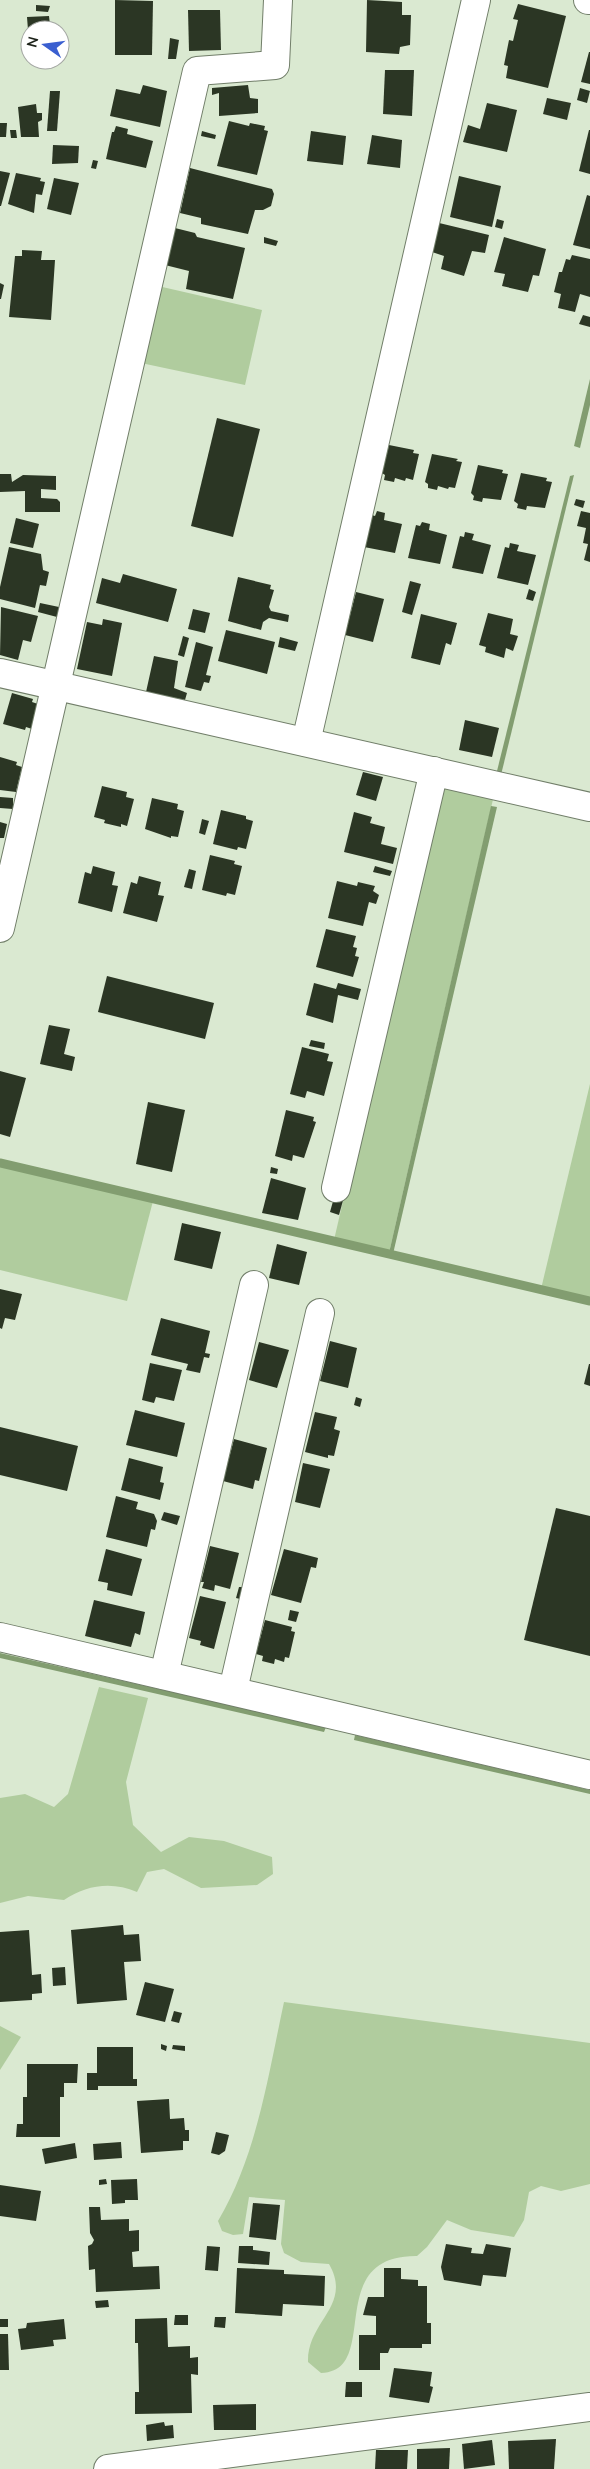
<svg xmlns="http://www.w3.org/2000/svg" width="590" height="2469" viewBox="0 0 590 2469" font-family="'Nunito Sans',sans-serif">
<style>
.green{fill:#b0cc9e}
.water{fill:#829d70}
.lines{fill:none;stroke-linecap:round;stroke-linejoin:round}
.stream{stroke:#829d70;stroke-width:9}
.building{fill:#2b3624}
.minor-casing{stroke:#717e69;stroke-width:30}
.tertiary-casing{stroke:#717e69;stroke-width:30}
.minor{stroke:#fff;stroke-width:28}
.tertiary{stroke:#fff;stroke-width:28}
</style>
<rect width="100%" height="100%" fill="#dae9d1"/>
<g class="green">
<polygon points="158,286 262,310 245,385 141,363"/>
<polygon points="440,783 494,795 389,1253 334,1240"/>
<polygon points="590,1084 590,1300 541,1289"/>
<polygon points="0,1166 153,1201 127,1301 0,1270"/>
<path d="M99 1687 148 1698 126 1782 133 1825 161 1852 189 1837 224 1841 272 1857 273 1874 257 1885 201 1888 164 1869 147 1872 137 1892C112 1881 86 1885 64 1900L28 1896 0 1903V1798L25 1794 54 1807 68 1794Z"/>
<path d="M284 2002 590 2043V2184L561 2191 541 2186 529 2192 524 2220 514 2237 471 2230 447 2220 427 2247 417 2256C321 2255 383 2371 321 2373L308 2362C307 2321 353 2306 329 2264L301 2262 284 2253 281 2244 285 2200 249 2197 243 2234 233 2235 222 2231 218 2221C257 2155 268 2076 284 2002Z"/>
<polygon points="0,2026 21,2037 0,2070"/>
</g>
<g class="water">
<polygon points="590,379 590,405 580,448 574,446"/>
<polygon points="574,475 501,775 496,775 570,476"/>
<polygon points="491,806 497,807 393,1254 389,1253"/>
<polygon points="0,1653 326,1727 324,1732 0,1658"/>
<polygon points="355,1735 590,1790 590,1794 354,1740"/>
</g>
<g class="lines">
<polyline class="stream" points="0,1163 590,1301"/>
</g>
<g class="building">
<polygon points="115,0 153,1 152,55 115,55"/>
<polygon points="367,0 402,2 402,15 411,15 410,45 400,47 399,54 366,52"/>
<polygon points="518,4 566,16 548,88 506,78 508,66 504,65 509,40 513,41 518,20 513,19"/>
<polygon points="36,5 50,6 48,12 36,11"/>
<polygon points="188,10 220,10 221,50 189,51"/>
<polygon points="49,16 50,25 59,25 59,30 28,30 27,17"/>
<polygon points="170,38 179,40 176,59 168,59"/>
<polygon points="589,52 590,52 590,84 581,82"/>
<polygon points="385,70 414,70 412,116 383,114"/>
<polygon points="143,85 167,91 160,127 110,116 116,89 140,94"/>
<polygon points="248,85 250,98 258,99 258,113 219,116 219,93 212,95 212,88"/>
<polygon points="580,88 590,91 587,103 577,100"/>
<polygon points="50,91 60,91 57,131 47,131"/>
<polygon points="547,98 571,103 567,120 543,114"/>
<polygon points="487,103 517,110 507,152 463,142 468,125 480,129"/>
<polygon points="36,104 37,113 42,113 42,120 38,122 39,137 21,137 18,107"/>
<polygon points="229,121 249,126 250,123 265,126 264,130 268,131 257,175 217,166"/>
<polygon points="0,123 7,123 6,137 0,137"/>
<polygon points="116,126 128,129 127,134 153,141 146,168 106,159 112,132 114,132"/>
<polygon points="10,130 16,130 17,138 11,138"/>
<polygon points="589,130 590,130 590,174 579,171"/>
<polygon points="202,131 216,135 215,139 201,136"/>
<polygon points="311,131 346,136 343,165 307,161"/>
<polygon points="372,135 402,140 400,168 367,164"/>
<polygon points="53,145 79,146 78,163 52,164"/>
<polygon points="93,160 98,161 96,169 91,168"/>
<polygon points="190,168 272,189 274,194 271,206 263,210 255,210 248,234 201,224 201,218 180,213"/>
<polygon points="0,171 10,173 1,206 0,206"/>
<polygon points="16,173 41,178 40,181 45,182 42,195 36,194 34,213 8,204"/>
<polygon points="459,176 501,186 492,227 450,217"/>
<polygon points="54,178 79,183 71,215 47,209"/>
<polygon points="587,195 590,196 590,249 573,245"/>
<polygon points="497,219 504,221 502,229 495,227"/>
<polygon points="435,222 489,235 485,253 472,251 464,276 441,269 444,256 429,251"/>
<polygon points="175,228 195,233 197,237 245,248 233,299 186,289 189,271 165,265"/>
<polygon points="264,237 278,241 276,246 264,243"/>
<polygon points="504,237 546,249 539,276 533,275 528,292 502,286 505,274 494,272"/>
<polygon points="22,250 42,251 41,260 55,260 51,320 9,317 15,256 22,256"/>
<polygon points="572,255 590,259 590,297 580,294 575,312 558,308 561,294 554,292 559,272 562,272 566,259 570,260"/>
<polygon points="0,283 4,285 1,299 0,299"/>
<polygon points="583,315 590,317 590,327 579,324"/>
<polygon points="217,418 260,429 233,537 191,526"/>
<polygon points="389,445 414,450 413,453 419,454 413,480 406,478 405,481 395,478 394,482 384,480 385,475 382,473"/>
<polygon points="432,454 458,459 456,461 462,462 455,488 449,487 448,489 438,486 437,490 428,488 428,484 425,482"/>
<polygon points="478,465 503,470 502,473 508,474 501,500 483,498 482,502 473,500 474,496 471,493"/>
<polygon points="521,473 547,478 546,481 552,482 545,508 527,506 526,510 517,508 518,504 514,501"/>
<polygon points="0,474 11,474 12,482 23,475 56,476 56,490 41,489 41,498 57,499 60,502 60,512 25,512 25,491 0,492"/>
<polygon points="576,499 585,501 583,508 574,505"/>
<polygon points="377,511 385,513 384,520 402,524 395,553 364,547 372,515 375,516"/>
<polygon points="581,511 590,513 590,562 584,560 588,544 583,543 586,528 577,526"/>
<polygon points="16,518 39,524 33,548 10,543"/>
<polygon points="422,522 430,524 429,530 447,535 440,564 408,558 416,525 420,526"/>
<polygon points="465,532 474,534 472,540 491,545 483,574 452,568 460,536 464,537"/>
<polygon points="510,543 519,545 517,551 536,555 528,585 497,578 505,547 509,548"/>
<polygon points="9,547 41,554 43,570 49,572 46,586 40,585 35,608 0,599 0,587"/>
<polygon points="123,574 177,589 168,622 96,603 102,578 120,583"/>
<polygon points="238,577 271,585 270,589 274,590 269,607 271,611 289,615 288,622 269,618 263,622 261,630 228,621"/>
<polygon points="410,581 421,584 412,615 402,612"/>
<polygon points="529,589 536,592 533,601 526,599"/>
<polygon points="356,592 384,599 373,642 345,635"/>
<polygon points="40,603 59,607 57,617 38,612"/>
<polygon points="1,607 38,616 31,642 23,640 18,660 0,655"/>
<polygon points="193,609 210,613 205,633 188,629"/>
<polygon points="488,613 513,619 510,634 518,636 513,651 506,648 504,658 485,652 486,647 479,645"/>
<polygon points="421,614 457,623 451,645 446,643 440,665 411,658"/>
<polygon points="103,619 122,623 112,676 77,669 87,622 102,625"/>
<polygon points="226,630 275,642 267,674 218,661"/>
<polygon points="183,636 189,638 184,657 178,655"/>
<polygon points="280,637 298,642 295,651 278,647"/>
<polygon points="196,642 213,647 206,675 211,676 209,683 204,682 201,691 185,687"/>
<polygon points="154,656 178,661 174,688 187,693 185,700 146,692"/>
<polygon points="12,693 33,699 32,702 38,704 32,729 26,727 25,730 3,724"/>
<polygon points="465,720 499,728 492,757 459,750"/>
<polygon points="0,757 17,762 16,765 22,767 16,792 0,790"/>
<polygon points="363,772 383,777 376,801 356,795"/>
<polygon points="102,786 127,792 126,797 134,799 127,826 121,824 121,827 104,823 105,820 94,817"/>
<polygon points="0,797 13,798 13,809 0,808"/>
<polygon points="152,798 178,804 177,809 184,811 178,837 171,836 171,838 145,829"/>
<polygon points="221,810 246,816 246,819 253,821 246,849 238,847 237,850 213,844"/>
<polygon points="354,812 372,817 370,823 385,827 381,844 397,848 393,864 344,852"/>
<polygon points="202,819 209,821 205,835 199,833"/>
<polygon points="0,822 7,824 4,838 0,838"/>
<polygon points="210,855 235,861 234,864 242,866 235,895 227,893 226,896 202,890"/>
<polygon points="93,866 115,872 112,885 118,886 112,912 78,903 85,872 91,874"/>
<polygon points="375,866 392,871 390,876 373,872"/>
<polygon points="189,869 196,871 192,889 184,887"/>
<polygon points="139,876 161,882 158,895 164,896 157,922 123,913 131,882 137,884"/>
<polygon points="337,881 357,886 358,882 375,886 373,891 379,895 376,904 369,902 363,926 328,918"/>
<polygon points="326,929 356,936 353,947 357,948 355,956 359,957 353,977 316,967"/>
<polygon points="107,976 214,1003 205,1039 98,1012"/>
<polygon points="314,983 336,989 338,983 361,989 358,1000 338,995 333,1023 306,1015"/>
<polygon points="49,1025 70,1029 64,1054 75,1057 72,1071 40,1064"/>
<polygon points="311,1040 325,1043 324,1049 309,1046"/>
<polygon points="302,1047 329,1054 327,1061 333,1062 324,1096 307,1091 305,1098 290,1094"/>
<polygon points="0,1071 26,1078 10,1137 0,1134"/>
<polygon points="148,1102 185,1110 172,1172 136,1164"/>
<polygon points="286,1110 314,1117 313,1121 316,1122 304,1158 293,1155 292,1161 275,1156"/>
<polygon points="271,1167 278,1169 277,1174 270,1173"/>
<polygon points="271,1178 306,1188 298,1220 262,1213"/>
<polygon points="335,1194 344,1197 339,1215 330,1212"/>
<polygon points="182,1223 221,1232 212,1269 174,1260"/>
<polygon points="277,1244 307,1252 299,1285 269,1278"/>
<polygon points="0,1289 22,1294 15,1320 5,1318 2,1329 0,1328"/>
<polygon points="161,1318 210,1331 205,1353 210,1354 209,1358 204,1357 200,1373 186,1370 188,1364 151,1355"/>
<polygon points="330,1341 357,1348 348,1388 320,1381"/>
<polygon points="259,1342 289,1350 277,1388 249,1380"/>
<polygon points="150,1363 182,1370 174,1401 156,1397 154,1403 142,1400"/>
<polygon points="589,1364 590,1364 590,1386 584,1384"/>
<polygon points="356,1397 362,1399 360,1407 354,1405"/>
<polygon points="135,1410 185,1423 177,1457 126,1445"/>
<polygon points="315,1412 337,1417 334,1429 340,1431 334,1456 328,1455 328,1458 305,1452"/>
<polygon points="0,1427 78,1446 67,1491 0,1475"/>
<polygon points="234,1439 267,1448 259,1481 255,1480 253,1489 223,1481"/>
<polygon points="129,1458 163,1467 160,1482 164,1483 160,1500 121,1490"/>
<polygon points="303,1463 330,1469 320,1508 295,1502"/>
<polygon points="116,1496 138,1502 136,1509 154,1514 157,1521 155,1530 151,1529 147,1547 106,1537"/>
<polygon points="556,1508 590,1516 590,1656 524,1640"/>
<polygon points="164,1512 180,1516 177,1525 161,1520"/>
<polygon points="210,1546 239,1553 230,1589 215,1585 214,1591 202,1588 204,1582 201,1582"/>
<polygon points="106,1549 142,1559 132,1596 107,1590 108,1583 98,1581"/>
<polygon points="284,1549 318,1558 316,1568 311,1567 301,1603 271,1595"/>
<polygon points="239,1587 242,1587 240,1599 236,1598"/>
<polygon points="200,1596 226,1602 214,1649 200,1645 201,1641 189,1638"/>
<polygon points="94,1600 145,1612 140,1635 135,1633 131,1647 85,1636"/>
<polygon points="290,1610 299,1612 296,1622 288,1620"/>
<polygon points="265,1620 292,1627 291,1631 295,1632 289,1658 285,1657 284,1662 275,1659 274,1664 262,1661 263,1656 256,1654"/>
<polygon points="123,1925 124,1935 139,1934 141,1961 124,1962 127,2000 77,2004 71,1930"/>
<polygon points="29,1930 32,1975 41,1974 42,1993 32,1994 32,2000 0,2002 0,1932"/>
<polygon points="65,1967 66,1985 53,1986 52,1968"/>
<polygon points="145,1982 174,1989 165,2022 136,2015"/>
<polygon points="174,2011 182,2013 179,2023 171,2021"/>
<polygon points="161,2044 167,2046 166,2051 161,2049"/>
<polygon points="173,2045 185,2046 185,2051 172,2049"/>
<polygon points="97,2047 133,2047 133,2079 137,2079 137,2086 98,2086 98,2090 87,2090 87,2073 97,2073"/>
<polygon points="27,2064 78,2064 77,2083 64,2083 64,2097 60,2097 60,2137 16,2137 17,2124 23,2124 23,2097 27,2097"/>
<polygon points="169,2099 170,2119 184,2118 185,2130 189,2130 189,2141 183,2141 183,2150 141,2153 137,2101"/>
<polygon points="216,2132 229,2135 225,2151 219,2155 211,2153"/>
<polygon points="121,2142 122,2158 94,2160 93,2144"/>
<polygon points="75,2143 77,2158 45,2164 42,2149"/>
<polygon points="106,2179 107,2184 99,2185 99,2180"/>
<polygon points="137,2179 138,2200 125,2200 125,2203 112,2204 111,2180"/>
<polygon points="0,2185 41,2191 36,2221 0,2216"/>
<polygon points="253,2203 280,2205 276,2240 249,2237"/>
<polygon points="89,2207 100,2207 101,2220 129,2219 129,2231 139,2230 139,2251 132,2252 133,2267 159,2266 160,2289 96,2292 95,2269 89,2270 88,2246 92,2244 94,2240 90,2233"/>
<polygon points="446,2244 472,2248 471,2253 483,2254 486,2244 511,2248 506,2277 483,2275 481,2286 444,2280 441,2267"/>
<polygon points="207,2246 220,2247 218,2271 205,2270"/>
<polygon points="239,2246 253,2246 253,2250 270,2252 269,2265 238,2263"/>
<polygon points="237,2268 284,2270 284,2274 325,2276 324,2306 283,2304 282,2316 235,2313"/>
<polygon points="384,2268 401,2268 401,2279 418,2280 418,2286 427,2286 427,2323 431,2323 431,2344 422,2344 422,2348 390,2348 388,2353 380,2353 380,2370 359,2370 359,2335 376,2335 376,2316 363,2315 368,2297 384,2297"/>
<polygon points="108,2300 109,2307 96,2308 95,2301"/>
<polygon points="175,2315 188,2315 188,2325 174,2325"/>
<polygon points="215,2317 226,2317 225,2328 214,2327"/>
<polygon points="167,2318 168,2347 190,2346 190,2358 198,2357 198,2375 191,2374 192,2413 135,2414 135,2392 139,2392 138,2343 135,2343 135,2319"/>
<rect x="0" y="2319" width="8" height="8"/>
<polygon points="64,2319 66,2339 53,2340 54,2346 21,2350 18,2329 26,2328 27,2323"/>
<polygon points="0,2334 8,2334 9,2370 0,2370"/>
<polygon points="394,2368 432,2372 430,2386 433,2387 429,2403 389,2397"/>
<polygon points="346,2382 362,2382 362,2397 345,2397"/>
<polygon points="256,2404 256,2430 214,2430 213,2405"/>
<polygon points="164,2422 165,2426 173,2425 174,2438 147,2441 146,2425"/>
<polygon points="556,2439 554,2469 509,2469 508,2441"/>
<polygon points="492,2440 495,2465 464,2469 462,2444"/>
<polygon points="450,2448 449,2469 417,2469 417,2449"/>
<polygon points="376,2450 408,2450 407,2469 375,2469"/>
</g>
<g class="lines">
<g class="minor-casing">
<g id="minor">
<polyline points="588,0 590,0"/>
<polyline points="0,673 590,807"/>
<polyline points="306,742 476,0"/>
<polyline points="0,928 197,71 275,65 278,0"/>
<polyline points="336,1188 434,771"/>
<polyline points="0,1637 590,1775"/>
<polyline points="164,1675 254,1285"/>
<polyline points="233,1690 320,1313"/>
</g>
</g>
<g class="tertiary-casing">
<polyline id="tertiary" points="108,2469 590,2407"/>
</g>
<use href="#minor" class="minor"/>
<use href="#tertiary" class="tertiary"/>
</g>
<g transform="translate(45 45) rotate(284)"><circle r="24" fill="#ffffff" stroke="#a4a7a3"/>
<path d="M0-4L9 19L0 12L-9 19Z" fill="#3a5fd0"/>
<text y="-8" font-size="14" font-weight="bold" text-anchor="middle" fill="#1c2219">N</text>
</g>
</svg>
